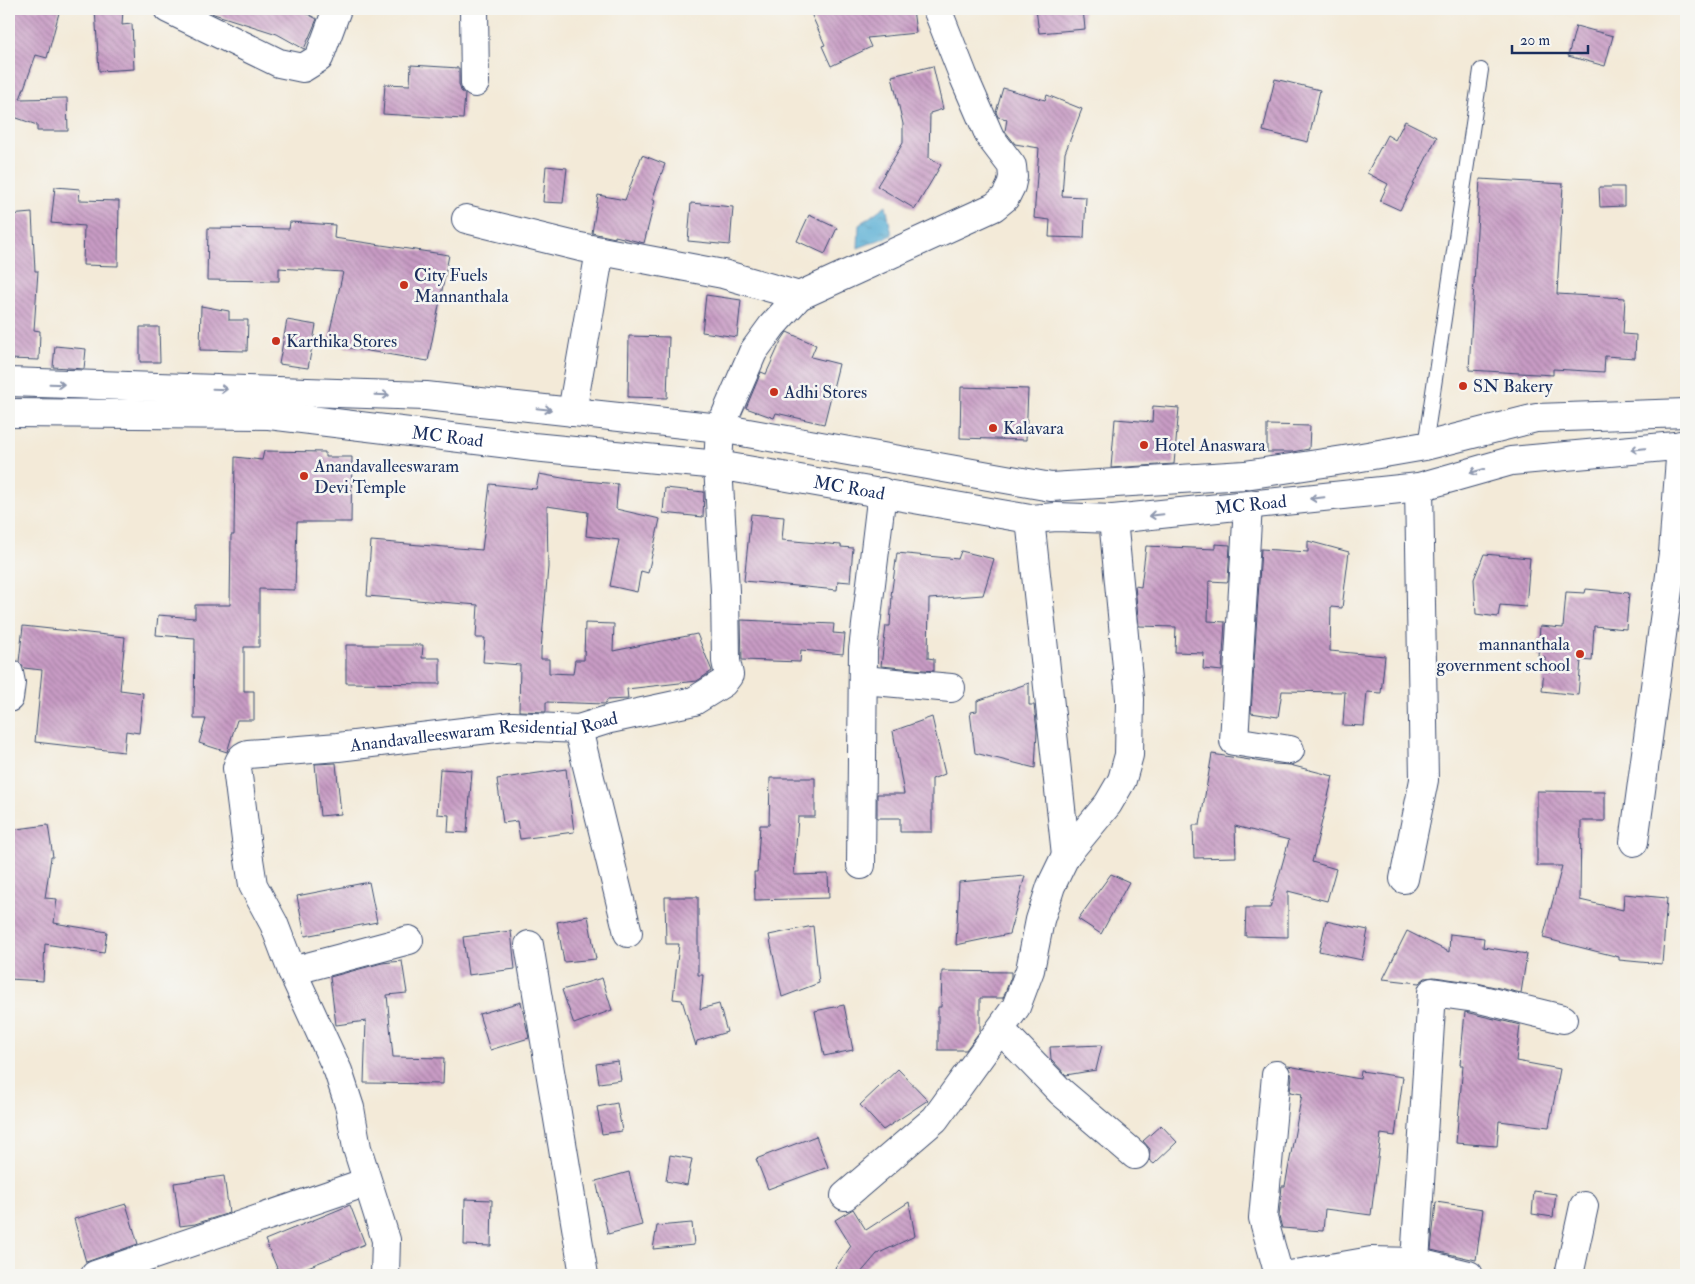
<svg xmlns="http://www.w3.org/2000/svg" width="1695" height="1284" viewBox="0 0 1695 1284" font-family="'IM FELL Double Pica',serif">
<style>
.water{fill:url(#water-ripples);stroke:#3a6e99}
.building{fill:url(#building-back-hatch)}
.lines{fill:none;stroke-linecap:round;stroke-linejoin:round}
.lane-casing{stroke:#3b4b70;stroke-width:16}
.street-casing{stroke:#3b4b70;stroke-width:30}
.primary-casing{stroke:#3b4b70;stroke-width:30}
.lane{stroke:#fff;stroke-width:14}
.street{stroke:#fff;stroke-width:28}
.primary{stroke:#fff;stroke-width:28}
.oneway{stroke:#8d97ae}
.poi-dot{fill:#c8321e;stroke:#f6f6f2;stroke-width:2}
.labels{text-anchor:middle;stroke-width:5;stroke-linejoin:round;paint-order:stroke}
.poi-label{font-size:18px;fill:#1b2f5e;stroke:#f6f6f2;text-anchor:start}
.street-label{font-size:18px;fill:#1b2f5e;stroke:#f6f6f2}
</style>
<defs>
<pattern id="water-ripples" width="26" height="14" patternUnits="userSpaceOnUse" patternTransform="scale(1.25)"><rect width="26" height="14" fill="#58aed4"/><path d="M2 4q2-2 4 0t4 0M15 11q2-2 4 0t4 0" fill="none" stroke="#488eaf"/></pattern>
<pattern id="building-back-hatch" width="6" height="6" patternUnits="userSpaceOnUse" patternTransform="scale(1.25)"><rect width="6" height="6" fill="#c89bc4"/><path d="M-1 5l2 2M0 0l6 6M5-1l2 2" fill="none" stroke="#a27fa2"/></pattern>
</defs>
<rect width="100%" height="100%" fill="#f6f6f2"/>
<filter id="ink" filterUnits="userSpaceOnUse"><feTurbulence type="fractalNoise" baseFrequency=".02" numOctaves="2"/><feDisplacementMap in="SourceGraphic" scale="10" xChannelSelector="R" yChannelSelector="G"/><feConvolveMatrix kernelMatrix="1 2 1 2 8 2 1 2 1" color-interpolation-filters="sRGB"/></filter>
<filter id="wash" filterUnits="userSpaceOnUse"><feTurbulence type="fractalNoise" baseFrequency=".0096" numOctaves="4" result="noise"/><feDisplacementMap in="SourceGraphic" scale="20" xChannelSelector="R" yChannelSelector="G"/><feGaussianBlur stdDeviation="1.12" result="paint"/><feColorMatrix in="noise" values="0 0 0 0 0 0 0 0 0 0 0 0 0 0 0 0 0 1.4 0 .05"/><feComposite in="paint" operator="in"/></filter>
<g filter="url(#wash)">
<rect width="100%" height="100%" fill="#f3ead8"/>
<polygon class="water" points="886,205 892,235 858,248 859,225"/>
<g id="blocks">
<g class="building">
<polygon points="13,9 60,9 47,58 36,55 20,99 67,98 68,131 37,131 37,125 14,117 11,124 9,123 9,24"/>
<polygon points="95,9 123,9 122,25 132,24 134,69 99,71"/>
<polygon points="213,9 298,9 317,19 304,49 277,34 214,14 212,13"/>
<polygon points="809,9 913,9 916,33 867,38 871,47 831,66 822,46 825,45"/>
<polygon points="1036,9 1083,9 1085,29 1039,33"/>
<polygon points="1576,26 1613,36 1605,66 1568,56"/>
<polygon points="411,65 459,68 459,84 461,91 465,94 463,119 383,114 385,84 410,85"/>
<polygon points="933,66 943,109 930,113 929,158 941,165 915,209 877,186 903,143 903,124 892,76"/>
<polygon points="1275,79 1320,90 1308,142 1263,131"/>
<polygon points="1003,88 1045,100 1047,95 1082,109 1065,153 1062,196 1086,197 1084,238 1049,237 1050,220 1034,218 1039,148 1015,144 1005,131 1007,119 998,117 996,112"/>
<polygon points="1405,121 1437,137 1400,210 1380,201 1388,184 1367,173 1387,135 1395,140"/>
<polygon points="642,155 665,164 652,200 655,200 644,243 615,236 615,238 592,233 598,195 625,200"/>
<polygon points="546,166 567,168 563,203 543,202"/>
<polygon points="1480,179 1563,184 1557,294 1625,298 1623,334 1636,335 1635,358 1605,356 1604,372 1553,369 1553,375 1469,370"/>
<polygon points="55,187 80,189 79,200 119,201 118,266 83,265 84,226 51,223"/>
<polygon points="1599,187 1624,187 1624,206 1600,207"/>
<polygon points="691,203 733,207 730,245 688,241"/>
<polygon points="32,213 35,271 38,271 34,330 40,331 39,360 9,359 9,283 11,283 13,241 9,242 9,215"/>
<polygon points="809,215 837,228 825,254 797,241"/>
<polygon points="290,222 335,225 334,238 449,255 428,361 327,344 343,272 279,268 279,281 207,280 208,228 289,229"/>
<polygon points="706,295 741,300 737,337 702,332"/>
<polygon points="201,306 229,311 229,320 248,320 247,351 200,350"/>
<polygon points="287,320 316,325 308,368 279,364"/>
<polygon points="140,327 159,327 160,362 140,362"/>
<polygon points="787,332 816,345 811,357 839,364 824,424 776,413 774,418 746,408 761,372 766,374 781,341"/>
<polygon points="629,336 669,337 667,398 628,397"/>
<polygon points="55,346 86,349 84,369 53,367"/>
<polygon points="961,387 1028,389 1026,440 960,438"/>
<polygon points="1153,406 1179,408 1174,464 1111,468 1115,419 1152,422"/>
<polygon points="1267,425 1310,426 1309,449 1292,452 1267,452"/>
<polygon points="264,451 325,452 325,457 352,457 351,522 297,522 295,590 259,589 259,647 244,647 244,691 254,691 254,720 237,720 227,752 199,743 206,719 194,719 195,638 156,635 158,615 195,618 195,605 230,605 231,535 234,535 235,457 262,460"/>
<polygon points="539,474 574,480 618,484 616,509 660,519 648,573 641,571 637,592 610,586 619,540 586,536 588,512 547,506 548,567 541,650 541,659 549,659 549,673 573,674 575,660 584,660 585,623 614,624 613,651 697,634 712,671 697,681 627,689 628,699 607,700 605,704 546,702 546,712 519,711 520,665 483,662 485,638 476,638 478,605 367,596 371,541 482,550 490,484 536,489"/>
<polygon points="665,488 704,492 703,517 663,513"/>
<polygon points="751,514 784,517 782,540 841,545 841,547 853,548 850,582 838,581 837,590 744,581"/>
<polygon points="1308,541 1349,552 1342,608 1331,607 1330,651 1385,656 1381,693 1367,692 1364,726 1343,725 1345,692 1282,691 1278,717 1251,713 1261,549 1308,552"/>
<polygon points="1215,544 1230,545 1228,582 1209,581 1208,621 1225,622 1222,671 1203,669 1204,653 1175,652 1176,627 1139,626 1135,586 1141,587 1146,546 1215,549"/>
<polygon points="961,551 994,559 983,595 929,599 928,658 934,659 934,671 881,666 886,626 890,626 892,596 891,596 897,553 958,559"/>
<polygon points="1484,554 1530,558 1526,607 1500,605 1498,617 1476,614 1474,579"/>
<polygon points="1586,589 1629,593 1626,629 1594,626 1592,661 1581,660 1578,695 1542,691 1545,657 1538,657 1540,626 1563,628 1566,592 1585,593"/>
<polygon points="741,620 834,624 833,633 845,634 843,654 801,650 800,662 742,660"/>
<polygon points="23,626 125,637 120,690 143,693 139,733 126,731 124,752 35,742 42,670 24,668 19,662"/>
<polygon points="346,645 423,645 422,658 440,658 440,684 346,683"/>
<polygon points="1029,683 1029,705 1034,705 1037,731 1035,768 975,753 970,712 977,711 977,701"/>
<polygon points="932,717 945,774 932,779 932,832 900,832 900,818 877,818 877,794 904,794 893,731"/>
<polygon points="1212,754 1275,764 1290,765 1333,776 1312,862 1336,869 1327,901 1288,891 1288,937 1245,936 1246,908 1270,908 1289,840 1235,826 1236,857 1194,858 1193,825 1200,825"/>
<polygon points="336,763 341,814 320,816 315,764"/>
<polygon points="440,769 472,771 467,833 448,832 449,815 437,814"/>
<polygon points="566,769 574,832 520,839 517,821 503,823 497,779"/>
<polygon points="770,778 815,778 815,817 798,817 794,875 828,874 829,898 755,900 754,872 757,872 760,825 769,825"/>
<polygon points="1537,791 1605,792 1605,821 1581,821 1580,900 1623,910 1624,894 1667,898 1662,964 1619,960 1619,957 1543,938 1562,866 1537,866"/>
<polygon points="48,825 53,857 51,857 45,898 57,899 54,923 107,932 104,953 45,944 43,981 9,979 9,830"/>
<polygon points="1111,874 1129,882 1101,934 1078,919"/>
<polygon points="1025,876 1009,934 956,945 959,882"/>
<polygon points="369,882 377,922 305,936 297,896"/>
<polygon points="665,897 698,897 698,975 703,975 700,1009 719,1004 727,1032 697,1041 696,1046 682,1000 673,999 679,944 666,944"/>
<polygon points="588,916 596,959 564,962 557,922"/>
<polygon points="1326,921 1368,930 1362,960 1319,951"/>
<polygon points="813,926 819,983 782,997 769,935"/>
<polygon points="511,931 515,969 468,975 463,937"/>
<polygon points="1407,931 1449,952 1450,934 1484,938 1483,947 1527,954 1521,993 1477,983 1434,977 1425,978 1419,983 1383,979"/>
<polygon points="402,961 407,993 387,995 393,1057 444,1058 443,1084 364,1083 366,1021 336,1025 330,977 382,963"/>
<polygon points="942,971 1011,972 1011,977 1003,998 980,998 980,1031 966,1050 938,1050 938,1007 941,1007"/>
<polygon points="602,978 612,1010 574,1024 562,990"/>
<polygon points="521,1002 529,1038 490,1050 479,1014"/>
<polygon points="844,1005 853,1050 824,1056 815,1011"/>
<polygon points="1465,1012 1520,1025 1516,1061 1560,1069 1549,1127 1499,1121 1497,1146 1456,1143 1463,1065 1460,1065"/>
<polygon points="1102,1045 1096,1070 1066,1075 1051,1059 1050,1047"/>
<polygon points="618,1061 621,1080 599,1083 596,1064"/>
<polygon points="1288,1066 1360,1079 1361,1071 1403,1077 1395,1136 1381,1134 1371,1215 1325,1209 1323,1231 1282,1228 1279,1217 1282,1186 1285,1186 1302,1094 1290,1092 1292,1076"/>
<polygon points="898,1069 928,1100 883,1130 860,1105"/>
<polygon points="617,1103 622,1131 602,1134 597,1107"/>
<polygon points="1161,1125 1177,1142 1154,1164 1149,1160 1150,1149 1143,1141"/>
<polygon points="816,1136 828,1167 768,1189 756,1159"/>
<polygon points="670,1155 692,1159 687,1185 666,1181"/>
<polygon points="629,1172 642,1225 608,1234 596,1181"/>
<polygon points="224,1176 229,1213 195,1224 180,1226 174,1183"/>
<polygon points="1534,1191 1556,1194 1553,1217 1532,1214"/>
<polygon points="465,1199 492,1200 491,1246 464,1245"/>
<polygon points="909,1202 915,1236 877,1254 859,1275 830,1275 851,1246 835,1220 853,1209 866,1230"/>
<polygon points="1436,1202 1483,1209 1476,1260 1431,1250"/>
<polygon points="126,1204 138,1244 86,1262 74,1219"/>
<polygon points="350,1205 365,1244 288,1275 280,1275 265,1240"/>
<polygon points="692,1223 694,1245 653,1249 657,1226"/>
</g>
</g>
</g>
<g filter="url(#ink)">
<use href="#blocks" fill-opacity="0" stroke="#3b4b70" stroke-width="1"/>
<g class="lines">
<g class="lane-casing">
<polyline id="lane" points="1425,446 1481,70"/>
</g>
<g class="street-casing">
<g id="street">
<polyline points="168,9 279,63 303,68 319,58 337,9"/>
<polyline points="474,9 475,83"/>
<polyline points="466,219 580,247 723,274 799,296"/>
<polyline points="572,412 600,251"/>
<polyline points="1248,505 1234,741 1290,750"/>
<polyline points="1030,519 1066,855"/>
<polyline points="9,673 11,683 9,698"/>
<polyline points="863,680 951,688"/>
<polyline points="578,729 628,933"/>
<polyline points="1634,842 1673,553 1681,445"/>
<polyline points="861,865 863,650 882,492"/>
<polyline points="1404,879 1424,780 1419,487"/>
<polyline points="529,945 584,1275"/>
<polyline points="292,971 409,940"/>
<polyline points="1001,1030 1061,1092 1135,1155"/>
<polyline points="1276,1075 1263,1218 1279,1275"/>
<polyline points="845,1196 935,1119 1016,1007 1030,970 1040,920 1051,886 1066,855 1108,804 1122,780 1129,755 1130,699 1113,519"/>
<polyline points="1415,1262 1432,992 1475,998 1563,1019"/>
<polyline points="95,1275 367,1182"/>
<path id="s1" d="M385 1275 386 1240 357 1148 350 1108 338 1071 292 971 274 924 253 885 246 840 237 768C239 761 241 756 248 754L338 747 513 726 578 729 610 719 694 701 723 683 729 675 726 661 725 591 718 465 720 428 753 352 772 326 799 296 994 207 1005 198 1011 186 1013 177 1012 166 990 137 963 75 937 9"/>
<polyline points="1290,1275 1371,1261 1415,1262 1469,1275"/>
<polyline points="1569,1275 1584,1206"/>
</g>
</g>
<g class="primary-casing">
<g id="primary">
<polyline points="9,382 426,396 720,428 1051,487 1245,475 1350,459 1425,446 1536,418 1686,413"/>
<path id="s2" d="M9 413 269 415 533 447 718 465 1030 519 1057 517 1113 519 1419 487 1511 461 1686 445"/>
</g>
</g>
<use href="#lane" class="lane"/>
<use href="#street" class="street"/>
<use href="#primary" class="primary"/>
</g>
<defs><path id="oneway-shaft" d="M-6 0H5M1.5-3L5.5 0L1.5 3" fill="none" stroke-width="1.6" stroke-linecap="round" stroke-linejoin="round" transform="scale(1.25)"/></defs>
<g class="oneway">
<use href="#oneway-shaft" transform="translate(57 384) rotate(2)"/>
<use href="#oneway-shaft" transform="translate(220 389) rotate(2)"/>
<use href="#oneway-shaft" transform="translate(382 395) rotate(2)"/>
<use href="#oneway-shaft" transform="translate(544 409) rotate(6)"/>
<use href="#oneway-shaft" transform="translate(1638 449) rotate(174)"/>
<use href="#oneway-shaft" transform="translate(1477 471) rotate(164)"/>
<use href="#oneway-shaft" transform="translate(1317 498) rotate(174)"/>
<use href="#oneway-shaft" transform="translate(1156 515) rotate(174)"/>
</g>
</g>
<g class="poi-dot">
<circle cx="404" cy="285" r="5"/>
<circle cx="276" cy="341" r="5"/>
<circle cx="1463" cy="386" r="5"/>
<circle cx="774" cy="392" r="5"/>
<circle cx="993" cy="428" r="5"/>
<circle cx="1144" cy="445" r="5"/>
<circle cx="304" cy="476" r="5"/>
<circle cx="1580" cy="654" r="5"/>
</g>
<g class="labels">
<g class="poi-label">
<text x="414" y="281">City Fuels<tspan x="414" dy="21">Mannanthala</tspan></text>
<text x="286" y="347">Karthika Stores</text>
<text x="1473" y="392">SN Bakery</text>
<text x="784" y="398">Adhi Stores</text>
<text x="1003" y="434">Kalavara</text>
<text x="1154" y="451">Hotel Anaswara</text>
<text x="314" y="472">Anandavalleeswaram<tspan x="314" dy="21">Devi Temple</tspan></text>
<text x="1570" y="650" text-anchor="end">mannanthala<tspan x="1570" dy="21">government school</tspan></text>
</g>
<g class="street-label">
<text dy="6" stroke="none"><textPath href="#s2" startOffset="440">MC Road</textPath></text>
<text dy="6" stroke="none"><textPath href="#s2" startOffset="845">MC Road</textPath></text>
<text dy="6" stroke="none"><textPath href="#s2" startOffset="1250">MC Road</textPath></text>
<text dy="6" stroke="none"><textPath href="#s1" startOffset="790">Anandavalleeswaram Residential Road</textPath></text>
</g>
</g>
<rect width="1695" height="1284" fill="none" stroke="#f6f6f2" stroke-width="30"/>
<path d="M1512 45v8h76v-8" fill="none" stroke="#1b2f5e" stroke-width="2.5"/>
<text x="1520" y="45" font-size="15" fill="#1b2f5e" stroke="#f6f6f2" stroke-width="4" paint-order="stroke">20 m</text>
</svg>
